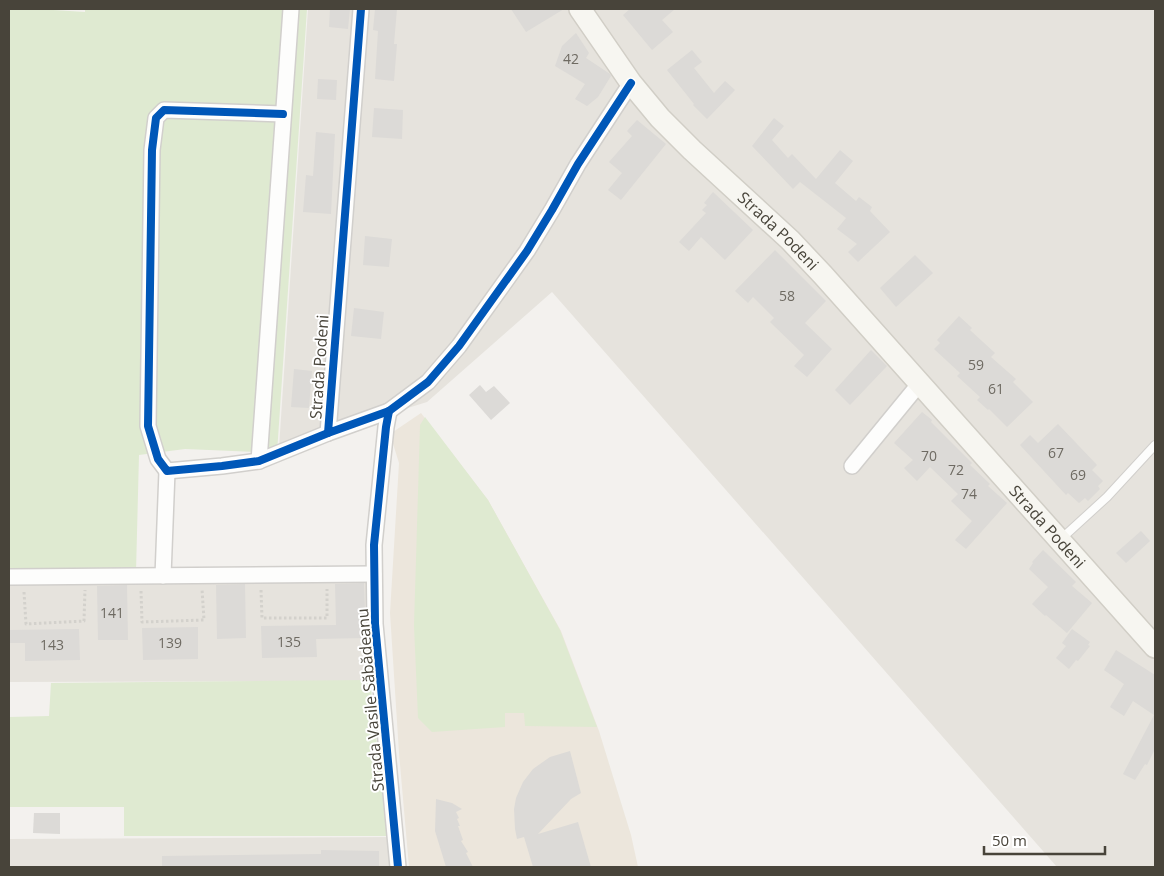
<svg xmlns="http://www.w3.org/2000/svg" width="1164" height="876" viewBox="0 0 1164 876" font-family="'Open Sans',sans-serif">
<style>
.residential{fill:#e6e3dd}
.commercial{fill:#ece6dc}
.green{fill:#dfead1}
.building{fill:#dcdad7}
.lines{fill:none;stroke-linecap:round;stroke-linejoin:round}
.service-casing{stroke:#d1cfcc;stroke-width:10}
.minor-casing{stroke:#d1cfcc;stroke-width:18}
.secondary-casing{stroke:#d1cec6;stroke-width:24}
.path{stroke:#d3d1cc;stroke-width:3;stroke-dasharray:2.5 2.5;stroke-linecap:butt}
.service{stroke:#fdfdfc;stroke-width:8}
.minor{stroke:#fdfdfc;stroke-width:15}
.secondary{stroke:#f7f6f1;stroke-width:21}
.cycleway-casing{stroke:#fff;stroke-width:11}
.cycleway{stroke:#0057b8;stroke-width:8}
.labels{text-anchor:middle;stroke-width:4;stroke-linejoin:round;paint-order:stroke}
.number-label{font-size:14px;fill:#6e6a62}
.street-label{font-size:16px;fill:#48443a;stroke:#fff}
</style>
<rect width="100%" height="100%" fill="#f3f1ee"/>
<g class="residential">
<polygon points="308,9 1155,9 1155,867 1057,867 552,292 427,402 279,448"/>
<polygon points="369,579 370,681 9,682 9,582"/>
<polygon points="395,837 397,867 9,867 9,839"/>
</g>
<polygon class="commercial" points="421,413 488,500 561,631 599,731 631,835 638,867 409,867 399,753 390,613 399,463 390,434"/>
<g class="green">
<polygon points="9,9 38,9 85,12 85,9 307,9 277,453 185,449 139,455 136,572 9,572"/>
<polygon points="425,417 488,500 560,630 597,727 525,726 524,713 505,713 505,727 432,732 418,718 414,626 420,425"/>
<polygon points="370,680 387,836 124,836 124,807 9,807 9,717 49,716 51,683"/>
</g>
<g class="building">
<polygon points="330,9 350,9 348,29 329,27"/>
<polygon points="375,9 397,9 394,44 397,44 394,81 375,79 378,31 373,30"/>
<polygon points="511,9 564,9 526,32"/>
<polygon points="630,9 675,9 662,20 673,32 652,50 623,15"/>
<polygon points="576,33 589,53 586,58 610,74 611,76 598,97 587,106 575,99 585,84 555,66 562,46"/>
<polygon points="692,50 702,62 694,68 714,93 725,81 735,90 707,119 693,105 694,104 667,70"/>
<polygon points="318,79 337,80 336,100 317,99"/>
<polygon points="374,108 403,110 402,139 372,137"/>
<polygon points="774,118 784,126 772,140 788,158 792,154 816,179 840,150 853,161 835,183 856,201 859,197 872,207 870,211 890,232 858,262 848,252 857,244 837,229 846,218 800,182 793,189 752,146"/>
<polygon points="637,120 666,144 621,200 608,190 622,173 609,162 632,136 627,131"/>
<polygon points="316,132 335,134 331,214 303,212 306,175 313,176"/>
<polygon points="713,192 753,230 725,260 701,237 689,251 679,242 706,213 702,210 707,205 704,203"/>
<polygon points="365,236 392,239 389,267 363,265"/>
<polygon points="775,250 826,301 805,323 832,349 807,377 794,366 804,355 770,322 774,318 753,297 748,303 735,291"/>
<polygon points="915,255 933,273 896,307 880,288"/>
<polygon points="354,308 384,312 381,339 351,336"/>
<polygon points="959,316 972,328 970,330 995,353 991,357 1016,379 1013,382 1033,402 1007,427 989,409 988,410 977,400 980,397 957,376 960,373 934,349 940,343 937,340"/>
<polygon points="871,350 887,366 850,405 835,390"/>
<polygon points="294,369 312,371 309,408 291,407"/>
<polygon points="480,385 486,392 494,386 510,403 491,420 469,395"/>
<polygon points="922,412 932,420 931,422 972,463 970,465 990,484 988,486 1007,503 966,549 955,540 972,521 951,501 958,494 930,467 917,481 904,468 913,460 894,443"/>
<polygon points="1058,424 1097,465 1092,470 1103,481 1098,486 1100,489 1088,501 1085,498 1079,503 1068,493 1066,495 1020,445 1030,435 1038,443"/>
<polygon points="1141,531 1150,541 1126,563 1116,553"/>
<polygon points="1043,550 1076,582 1072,586 1092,603 1067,633 1046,615 1045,616 1032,604 1048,587 1029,569 1033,563 1032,562"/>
<polygon points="364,583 366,638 316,639 317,657 262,658 261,626 336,625 335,584"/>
<polygon points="245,584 246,638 217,639 216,585"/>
<polygon points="127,585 128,640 98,640 97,586"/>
<polygon points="198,627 198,659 143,660 142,628"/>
<polygon points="79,629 80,660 25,661 25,643 9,643 9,630"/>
<polygon points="1072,629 1090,642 1088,645 1090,646 1078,661 1076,660 1069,669 1056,658 1066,646 1062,643"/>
<polygon points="1116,650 1155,675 1155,749 1147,765 1145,764 1135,780 1123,774 1154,715 1133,701 1124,716 1110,707 1124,684 1104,670"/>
<polygon points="570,751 581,793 571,799 538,834 578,822 591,867 533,867 524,837 517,839 515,829 514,809 516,798 523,782 533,769 550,757"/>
<polygon points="436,799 452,803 462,809 456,812 459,818 457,819 460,826 458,826 463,840 461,841 468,852 466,853 473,867 446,867 435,831"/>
<polygon points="34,813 60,813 60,834 33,833"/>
<polygon points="321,850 379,851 379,867 162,867 162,856 321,854"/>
</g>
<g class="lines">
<g class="service-casing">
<polyline id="service" points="1061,539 1107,497 1155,445"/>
</g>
<g class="minor-casing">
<g id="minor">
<polyline points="361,9 328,433 389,411 428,382 459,346 527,251 552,210 578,164 631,83"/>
<polyline points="283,114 164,110 156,118 152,150 148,426 158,459 167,471 222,466 259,461 328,433"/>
<polyline points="389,411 386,427 374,545 375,624 398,867"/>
<polyline points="259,461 291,9"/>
<polyline points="852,466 920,383"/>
<polyline points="163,576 167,471"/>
<polyline points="9,577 374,574"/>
</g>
</g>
<g class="secondary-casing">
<g id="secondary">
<path id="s1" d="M580 9 631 83 660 118 692 150 790 240 823 275 1155 647"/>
</g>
</g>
<g class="path">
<polyline points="261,590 262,618 327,618 327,589"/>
<polyline points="141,591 142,622 204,620 202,589"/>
<polyline points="24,592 26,624 84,621 85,590"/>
</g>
<use href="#service" class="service"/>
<use href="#minor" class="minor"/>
<use href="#secondary" class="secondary"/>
<g class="cycleway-casing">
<g id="cycleway">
<polyline points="361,9 328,433 389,411 428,382 459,346 527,251 552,210 578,164 631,83"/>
<polyline points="283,114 164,110 156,118 152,150 148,426 158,459 167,471 222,466 259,461 328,433"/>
<polyline points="389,411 386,427 374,545 375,624 398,867"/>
</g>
</g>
<use href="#cycleway" class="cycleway"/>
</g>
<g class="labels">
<g class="number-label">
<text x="571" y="64">42</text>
<text x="787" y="301">58</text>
<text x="976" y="370">59</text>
<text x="996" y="394">61</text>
<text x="1056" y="458">67</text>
<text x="929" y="461">70</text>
<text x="956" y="475">72</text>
<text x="1078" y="480">69</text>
<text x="969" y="499">74</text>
<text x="112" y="618">141</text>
<text x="289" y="647">135</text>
<text x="170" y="648">139</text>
<text x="52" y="650">143</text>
</g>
<g class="street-label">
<text dy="6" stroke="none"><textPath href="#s1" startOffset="299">Strada Podeni</textPath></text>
<text transform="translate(319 367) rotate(-86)" y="6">Strada Podeni</text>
<text dy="6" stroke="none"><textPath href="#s1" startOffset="699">Strada Podeni</textPath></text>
<text transform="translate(370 700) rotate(-95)" y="6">Strada Vasile Săbădeanu</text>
</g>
</g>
<rect width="1164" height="876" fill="none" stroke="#48443a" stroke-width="20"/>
<path d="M984 846v8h121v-8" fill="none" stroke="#48443a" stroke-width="2.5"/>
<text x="992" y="846" font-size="15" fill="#48443a" stroke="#ffffff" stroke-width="4" paint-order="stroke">50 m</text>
</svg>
